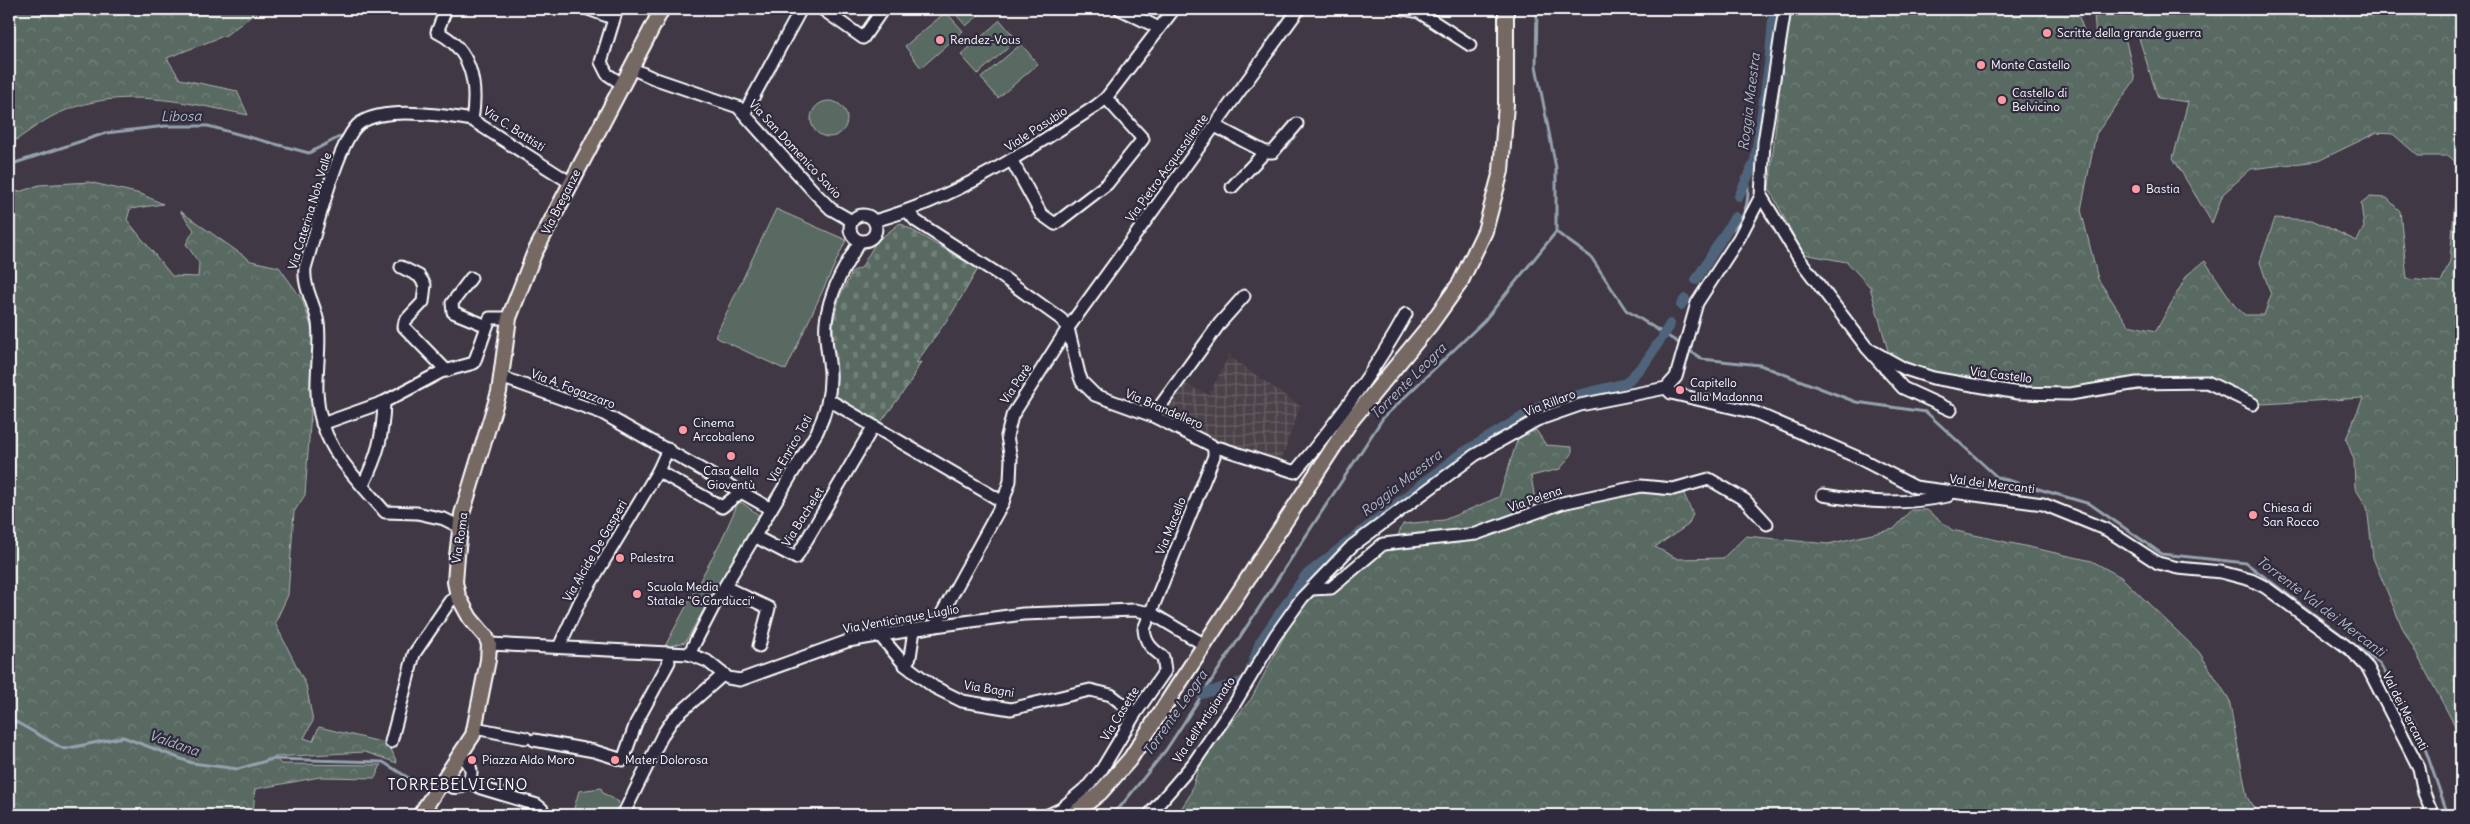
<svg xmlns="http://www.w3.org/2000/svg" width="2470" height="824" viewBox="0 0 2470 824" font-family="Delius,sans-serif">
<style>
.industrial{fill:url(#industrial-grid)}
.forest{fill:url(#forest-crowns);stroke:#acb4b0;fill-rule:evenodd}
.cemetery{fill:url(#cemetery-stones);stroke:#acb4b0}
.park{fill:#596a62;stroke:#acb4b0}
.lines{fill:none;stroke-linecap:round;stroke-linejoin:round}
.stream{stroke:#95a2af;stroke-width:3}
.canal{stroke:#4f647a;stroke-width:10}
.minor-casing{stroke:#fff;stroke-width:15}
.major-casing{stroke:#fff;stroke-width:18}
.minor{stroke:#2f2a3d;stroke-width:11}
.major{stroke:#766964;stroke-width:14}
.poi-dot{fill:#ff9aa2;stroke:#2f2a3d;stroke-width:2}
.labels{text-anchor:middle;stroke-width:4.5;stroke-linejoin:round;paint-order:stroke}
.poi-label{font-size:12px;fill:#fff;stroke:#2f2a3d;text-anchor:start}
.street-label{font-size:12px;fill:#fff;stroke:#2f2a3d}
.water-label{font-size:14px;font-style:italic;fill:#b0b9c3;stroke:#2f2a3d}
.quarter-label{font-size:15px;letter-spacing:1px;fill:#fff;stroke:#2f2a3d}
</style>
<defs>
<pattern id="industrial-grid" width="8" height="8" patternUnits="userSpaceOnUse" patternTransform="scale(1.25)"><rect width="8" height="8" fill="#4c4249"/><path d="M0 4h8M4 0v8" fill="none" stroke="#675e64"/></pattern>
<pattern id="forest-crowns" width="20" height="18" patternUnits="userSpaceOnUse" patternTransform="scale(1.25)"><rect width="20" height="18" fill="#596a62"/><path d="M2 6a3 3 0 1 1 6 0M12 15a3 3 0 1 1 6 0" fill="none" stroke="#72807a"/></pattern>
<pattern id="cemetery-stones" width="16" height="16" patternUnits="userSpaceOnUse" patternTransform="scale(1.25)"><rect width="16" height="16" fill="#596a62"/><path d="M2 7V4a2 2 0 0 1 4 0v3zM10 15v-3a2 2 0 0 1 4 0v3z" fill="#72807a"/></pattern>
</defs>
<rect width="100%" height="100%" fill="#403844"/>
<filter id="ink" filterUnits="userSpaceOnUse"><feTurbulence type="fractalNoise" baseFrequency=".02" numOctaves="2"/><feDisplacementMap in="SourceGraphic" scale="10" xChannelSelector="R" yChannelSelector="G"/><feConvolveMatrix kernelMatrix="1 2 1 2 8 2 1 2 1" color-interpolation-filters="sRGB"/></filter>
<g filter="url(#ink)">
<polygon class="industrial" points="1230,353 1230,357 1300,406 1280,464 1261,466 1183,429 1179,422 1160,413 1181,382 1209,395"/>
<g class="forest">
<path d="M9 9H261L226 35 167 58 180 79 237 91 248 115C183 102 120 85 57 114 40 122 24 135 9 145Z"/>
<path d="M1792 9H2076L2086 36 2096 40 2094 14 2100 9H2461V737L2402 627 2373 558 2367 507 2355 488 2354 460 2346 439 2363 398 2263 404 2200 384 2086 396 1998 391 1891 361 1870 287 1847 262 1803 254 1769 188 1786 30ZM2137 32 2158 98 2188 102 2173 158 2212 223 2223 194 2251 169 2318 161 2376 133 2393 134 2418 156H2449L2458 165 2450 261 2441 282 2407 279 2400 211 2387 198 2370 197 2361 204 2364 227 2357 241 2312 220 2275 218 2260 262 2271 295 2264 315H2245L2235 306 2205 261 2187 275 2156 331 2128 325 2098 279 2081 210 2096 134 2135 80 2125 37Z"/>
<polygon points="89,182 141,194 163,204 130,209 127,220 172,276 198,277 199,263 186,244 194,230 180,211 251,261 279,267 302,299 316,341 305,495 294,512 288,595 275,623 306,685 313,721 304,738 313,741 319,727 389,744 397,763 365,752 274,757 281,764 381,765 375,778 320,777 255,789 253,815 11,815 9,812 9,192 22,191 39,185"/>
<polygon points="1536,430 1546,445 1572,447 1572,454 1560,469 1531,476 1536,505 1493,530 1397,537 1403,524 1444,520 1499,497 1518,438"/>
<polygon points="1683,492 1693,514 1688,525 1655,547 1678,559 1723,558 1746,536 1828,544 1894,529 1911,510 1927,510 1952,530 2092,561 2121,577 2199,652 2229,699 2247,797 2258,815 1177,815 1190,795 1201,760 1251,699 1296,614 1325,579 1350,578 1389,543 1487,537 1577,495"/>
</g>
<polygon class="cemetery" points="900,223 978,269 952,313 916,363 921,362 909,384 879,425 839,401 835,395 833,322 840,296 853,271 861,268 876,242"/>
<g class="park">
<polygon points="951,9 986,9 966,26"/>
<polygon points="946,12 963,31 921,68 905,46"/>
<polygon points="1000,20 1017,40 978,74 961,55"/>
<polygon points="1021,44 1038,64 998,98 981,78"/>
<circle cx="829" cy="119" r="18"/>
<polygon points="776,209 846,240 786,370 715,337"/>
<polygon points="741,502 759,515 685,642 664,648 722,539 738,503"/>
<polygon points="601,788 603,793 619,802 614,815 572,815 579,791"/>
</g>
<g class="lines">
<g class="stream">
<polyline points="9,165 106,133 166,126 208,126 309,153 347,133"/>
<polyline points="1556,232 1591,257 1626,310 1682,345"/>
<path d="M1723 236C1744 224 1751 202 1747 179"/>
<polyline points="1687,349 1702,359 1760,365 1856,402 1926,412 1997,477 2090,504 2162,554 2246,563 2380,664 2418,728 2448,815"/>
<polyline points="9,718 64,749 123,737 192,763 238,769 273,759 383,762 423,787"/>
<polyline points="1109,815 1121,806 1166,750 1383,418 1484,321 1556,232 1556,168 1536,66 1537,9"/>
</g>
<g class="canal">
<polyline points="1739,196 1755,161 1769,65 1774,9"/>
<polyline points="1696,280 1735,217"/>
<polyline points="1681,305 1685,299"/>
<polyline points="1663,336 1670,324"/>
<polyline points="1202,694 1247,680 1260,642 1305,576 1459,455 1545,403 1626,383 1645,363 1659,342"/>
</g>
<g class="minor-casing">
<g id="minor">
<path d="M446 9 437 32C472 49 478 85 472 120L571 183"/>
<polyline points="588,9 613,18"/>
<polyline points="617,9 601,62 607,74 622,84"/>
<polyline points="822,9 863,38 883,9"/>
<polyline points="1120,9 1159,28"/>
<polyline points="1403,9 1419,12 1470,45"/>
<polyline points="631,68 653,78 738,107 816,194 831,209 852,221"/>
<polyline points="745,112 801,9"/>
<polyline points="1215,126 1265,152 1232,187"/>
<polyline points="1265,152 1273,152 1297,124"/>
<polyline points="1012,161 1041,214 1055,224 1107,184 1143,139 1106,98"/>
<polyline points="1761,196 1800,260 1867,348 1903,388 1951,410"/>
<path d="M908 212 916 221 1001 276 1061 319 1068 328 1079 374 1082 382 1095 395 1153 416 1211 445 1214 449 1220 448 1295 472C1337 422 1375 371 1406 314"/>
<circle cx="863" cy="228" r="13"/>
<path d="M874 221C955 199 1026 152 1096 106L1106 98 1174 9"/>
<polyline points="401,267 419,276 425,285 423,302 405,321 404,327 447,371"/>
<polyline points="471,278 452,303 453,312 487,326"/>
<polyline points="1867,348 1905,369 1933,378 2018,393 2070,394 2137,383 2207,382 2253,404"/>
<polyline points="501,377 602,413 771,509"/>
<polyline points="1666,388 1671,393 1756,413 1859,458 1915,487 2043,504 2107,530 2158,563 2178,568 2221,572 2251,580 2265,587 2351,650 2368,668 2419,768 2424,793 2433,815"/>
<polyline points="829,400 1003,502 935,626"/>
<polyline points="1153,416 1220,323 1244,296"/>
<polyline points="322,424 384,402 441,372 474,363 490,318 509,318"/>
<polyline points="658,471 722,507 741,492"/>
<path d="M363 485C378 455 383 436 384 402"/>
<path d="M1823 495C1870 503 1901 505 1948 496"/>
<polyline points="1003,502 1010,481 1011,459 1007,436 1012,416 1068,328 1299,9"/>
<path d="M460 527 444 519 417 513 385 512C353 474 319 446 317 392 316 370 321 345 318 323 315 304 303 288 305 268 314 239 338 138 360 123 385 106 444 115 472 120"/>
<polyline points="756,537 796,558 873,427"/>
<polyline points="725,587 769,608 759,646"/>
<polyline points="1311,589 1331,588 1383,544 1476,534 1562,503 1641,486 1673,489 1709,479 1745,500 1767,524"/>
<polyline points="881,637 905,665 934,687 962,701 1011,709 1090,690 1111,695 1135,714"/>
<polyline points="489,644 689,654 707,661 728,678 740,680 848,641 935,626 1023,614 1135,610 1151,613 1203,644"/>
<polyline points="559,647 580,601 658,471 668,449"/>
<path d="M689 654 719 596 817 432C826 413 831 394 830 372 829 356 824 339 826 322 829 292 845 266 860 241"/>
<polyline points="905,665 910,657 914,630"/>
<polyline points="475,728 526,738"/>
<polyline points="534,740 594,751 623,760 636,723 669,662 667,653"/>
<polyline points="391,742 414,654 450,601 458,596"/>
<polyline points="469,781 481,788 537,805 542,809 544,815"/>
<path d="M443 782C452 789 460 790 469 781 474 770 470 763 461 756"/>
<polyline points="623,815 663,734 673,719 724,674"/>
<path d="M1048 815 1061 809 1088 786 1102 769 1135 714 1165 671 1163 657C1152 649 1145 643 1144 629L1214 456V449"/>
<polyline points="1149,815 1193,764 1235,703 1275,636 1302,598 1352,546 1475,455 1537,420 1580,405 1666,388 1676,377 1697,303 1739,238 1761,196 1764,142 1785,9"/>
</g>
</g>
<g class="major-casing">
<g id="major">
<polyline points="420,815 473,735 488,660 489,644 486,637 470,618 458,596 455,582 457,556 462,514 499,392 509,318 534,254 662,9"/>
<polyline points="1072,815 1100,793 1130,759 1350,422 1430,325 1460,283 1485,231 1501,171 1506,104 1506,9"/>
</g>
</g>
<use href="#minor" class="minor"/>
<use href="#major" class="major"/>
</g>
</g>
<g class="poi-dot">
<circle cx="2047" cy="33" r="5"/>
<circle cx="940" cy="40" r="5"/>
<circle cx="1981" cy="65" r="5"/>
<circle cx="2002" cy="100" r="5"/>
<circle cx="2136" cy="189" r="5"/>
<circle cx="1680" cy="390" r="5"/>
<circle cx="683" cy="430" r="5"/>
<circle cx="731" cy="456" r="5"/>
<circle cx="2253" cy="515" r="5"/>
<circle cx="620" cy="558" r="5"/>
<circle cx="637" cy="594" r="5"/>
<circle cx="472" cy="760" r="5"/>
<circle cx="615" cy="760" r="5"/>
</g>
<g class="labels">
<g class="poi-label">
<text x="2057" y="37">Scritte della grande guerra</text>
<text x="950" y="44">Rendez-Vous</text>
<text x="1991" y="69">Monte Castello</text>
<text x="2012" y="97">Castello di<tspan x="2012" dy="14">Belvicino</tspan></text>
<text x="2146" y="193">Bastia</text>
<text x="1690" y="387">Capitello<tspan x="1690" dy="14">alla Madonna</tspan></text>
<text x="693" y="427">Cinema<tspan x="693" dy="14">Arcobaleno</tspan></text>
<text x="731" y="475" text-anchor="middle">Casa della<tspan x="731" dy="14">Gioventù</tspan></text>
<text x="2263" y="512">Chiesa di<tspan x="2263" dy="14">San Rocco</tspan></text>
<text x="630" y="562">Palestra</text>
<text x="647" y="591">Scuola Media<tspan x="647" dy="14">Statale "G.Carducci"</tspan></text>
<text x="482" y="764">Piazza Aldo Moro</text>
<text x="625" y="764">Mater Dolorosa</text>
</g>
<g class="street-label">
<text transform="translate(514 129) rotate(33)" y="4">Via C. Battisti</text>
<text transform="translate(1036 129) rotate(-33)" y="4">Viale Pasubio</text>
<text transform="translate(795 149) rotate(47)" y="4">Via San Domenico Savio</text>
<text transform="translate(1167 168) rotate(-54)" y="4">Via Pietro Acquasaliente</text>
<text transform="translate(561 202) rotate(-63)" y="4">Via Breganze</text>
<text transform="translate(310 211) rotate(-73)" y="4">Via Caterina Nob. Valle</text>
<text transform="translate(2001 375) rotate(7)" y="4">Via Castello</text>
<text transform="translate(1016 384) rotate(-56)" y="4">Via Parè</text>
<text transform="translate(573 389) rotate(21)" y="4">Via A. Fogazzaro</text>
<text transform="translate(1550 403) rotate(-21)" y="4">Via Rillaro</text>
<text transform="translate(1164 409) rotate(23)" y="4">Via Brandellero</text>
<text transform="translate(790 449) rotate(-60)" y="4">Via Enrico Toti</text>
<text transform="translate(1992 484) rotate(7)" y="4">Val dei Mercanti</text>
<text transform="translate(1535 499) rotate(-19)" y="4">Via Pelena</text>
<text transform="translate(803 517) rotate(-58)" y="4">Via Bachelet</text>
<text transform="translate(1171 526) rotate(-68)" y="4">Via Macello</text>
<text transform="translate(460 538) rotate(-82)" y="4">Via Roma</text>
<text transform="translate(595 551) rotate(-60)" y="4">Via Alcide De Gasperi</text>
<text transform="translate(901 619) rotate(-10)" y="4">Via Venticinque Luglio</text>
<text transform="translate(989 689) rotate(9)" y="4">Via Bagni</text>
<text transform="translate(2405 711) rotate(63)" y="4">Val dei Mercanti</text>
<text transform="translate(1120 714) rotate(-58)" y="4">Via Casette</text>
<text transform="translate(1204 720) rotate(-56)" y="4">Via dell'Artigianato</text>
</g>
<g class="water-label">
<text transform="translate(1749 102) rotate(-83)" y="5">Roggia Maestra</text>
<text transform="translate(181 116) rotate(-1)" y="5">Libosa</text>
<text transform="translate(1408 381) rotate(-45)" y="5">Torrente Leogra</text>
<text transform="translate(1401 483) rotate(-38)" y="5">Roggia Maestra</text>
<text transform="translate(2321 606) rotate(37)" y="5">Torrente Val dei Mercanti</text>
<text transform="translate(1175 713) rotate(-55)" y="5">Torrente Leogra</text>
<text transform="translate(174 743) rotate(19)" y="5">Valdana</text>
</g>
<g class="quarter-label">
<text x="458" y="790">TORREBELVICINO</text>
</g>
</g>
<rect width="2470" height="824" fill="none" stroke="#2f2a3d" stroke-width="30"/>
<rect x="15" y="15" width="2440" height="794" fill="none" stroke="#fff" stroke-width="2" filter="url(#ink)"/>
</svg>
